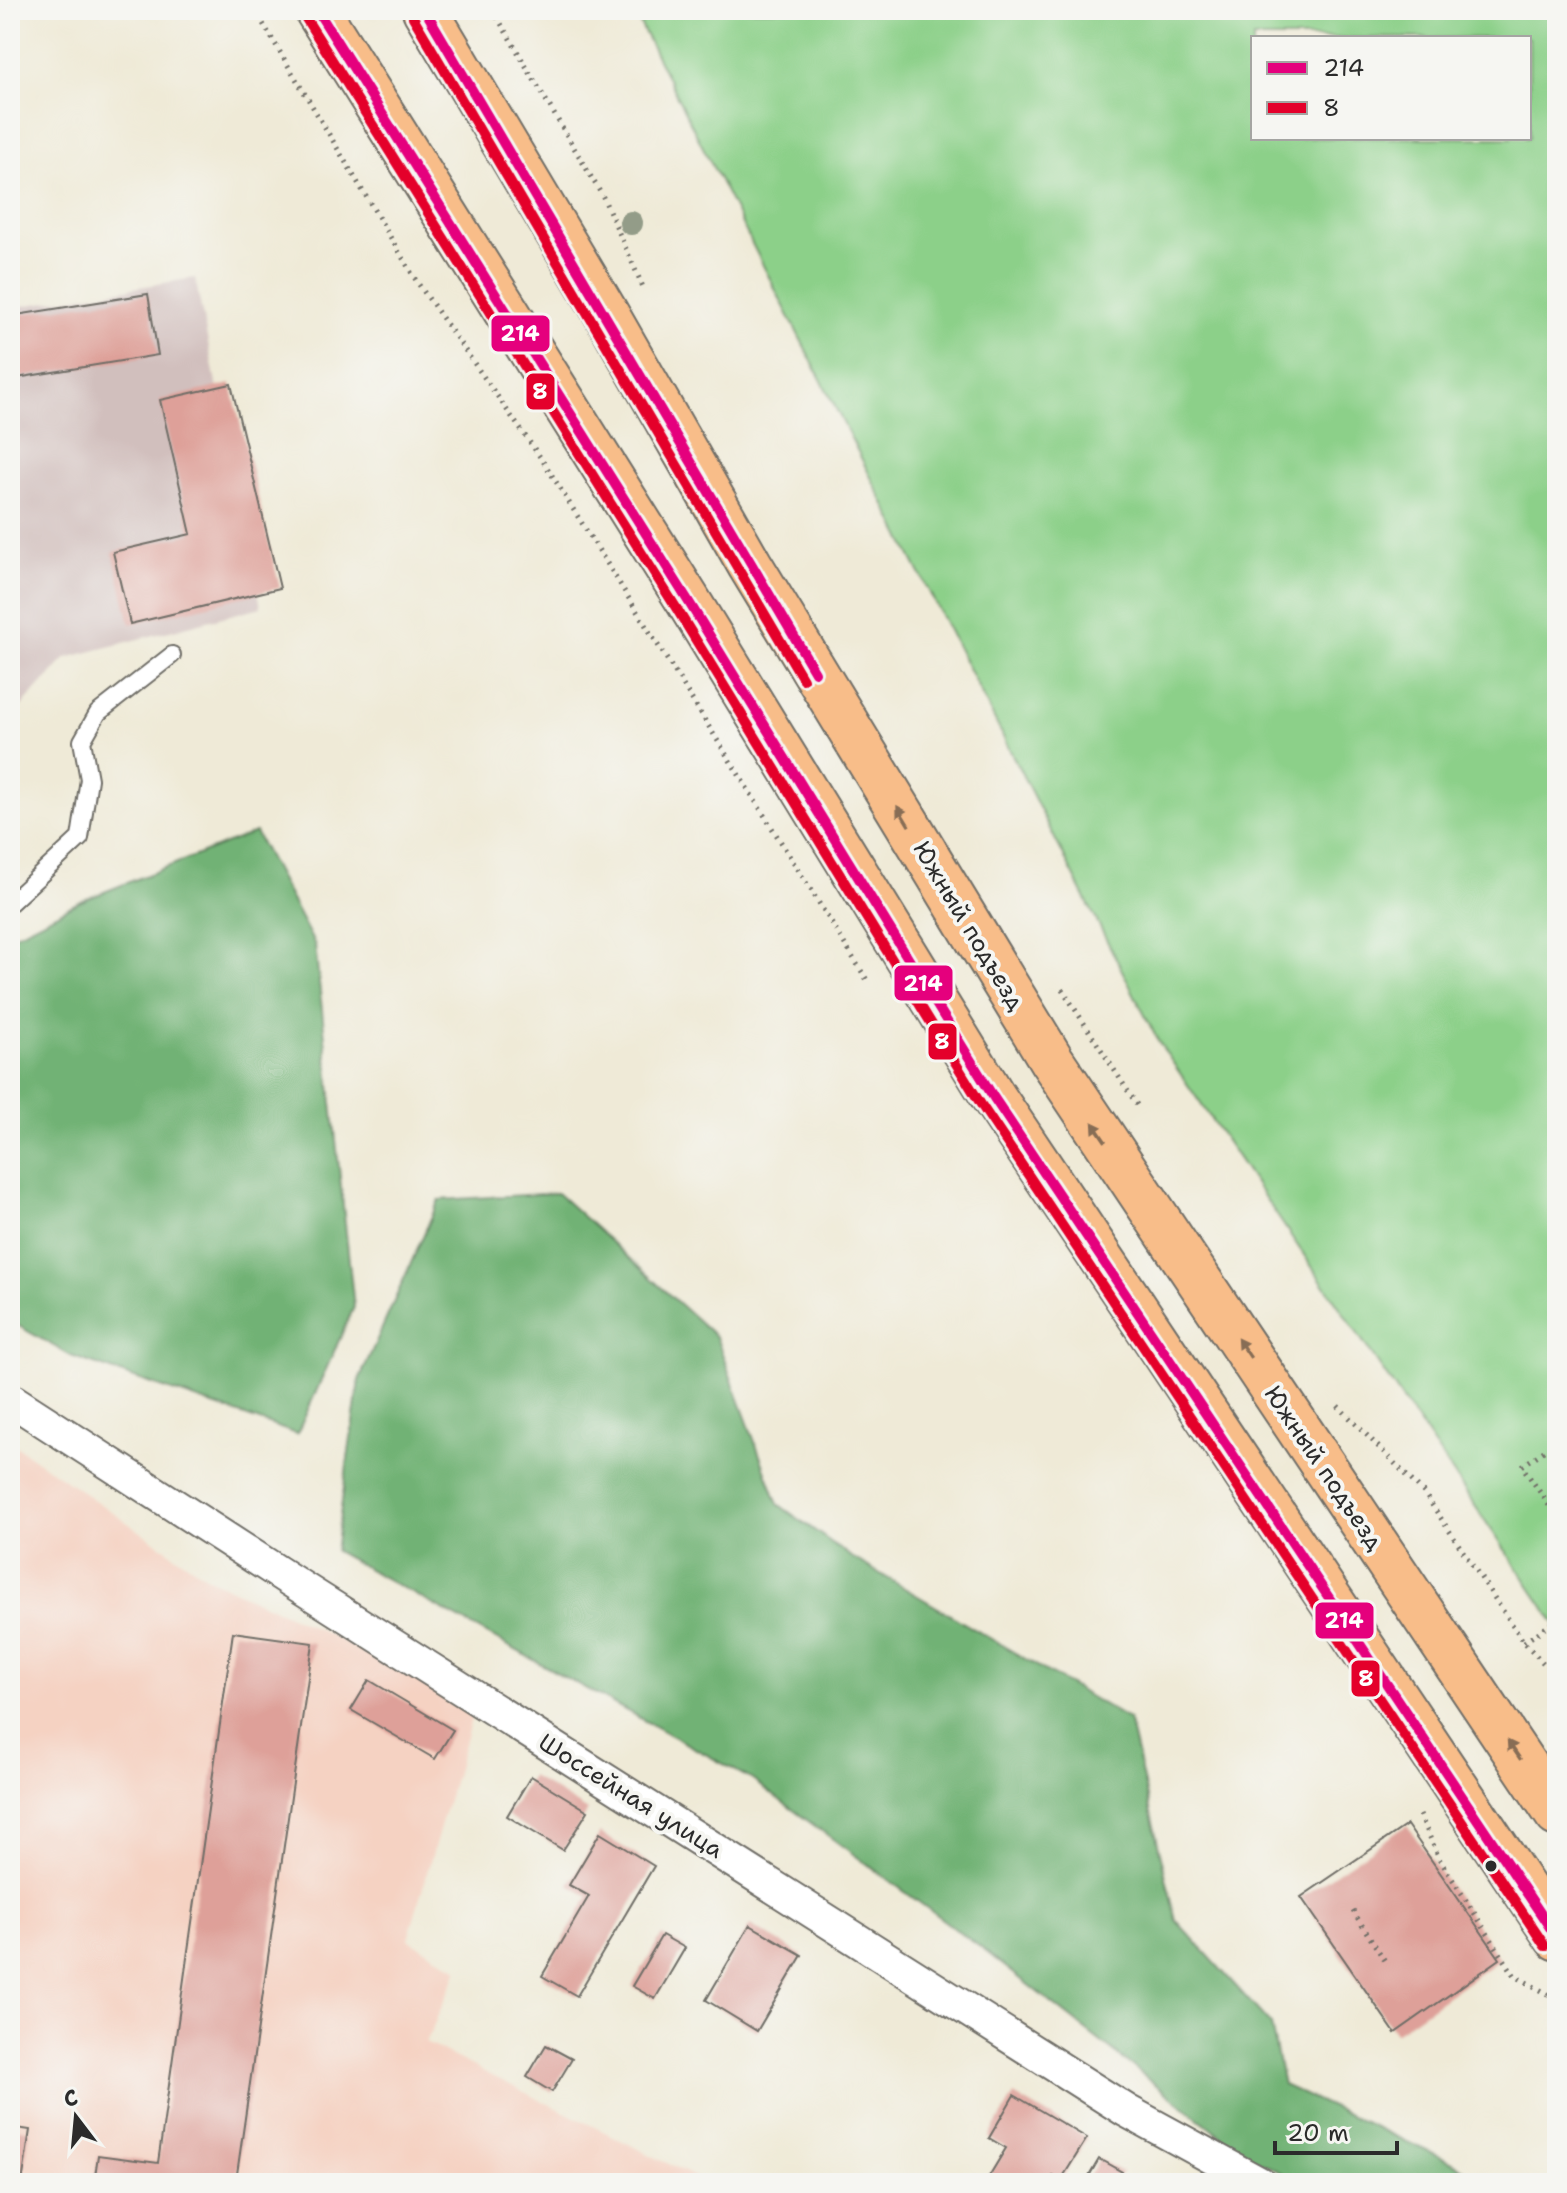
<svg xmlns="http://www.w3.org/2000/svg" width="1567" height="2193" viewBox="0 0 1567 2193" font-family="'Shantell Sans',sans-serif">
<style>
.built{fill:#f5d2c2}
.industrial{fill:#d1bfbd}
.green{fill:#8cd089;stroke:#5c7e5a;stroke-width:2;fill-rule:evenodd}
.forest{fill:#71b275;stroke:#4e6e50;stroke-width:2}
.building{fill:#dea099}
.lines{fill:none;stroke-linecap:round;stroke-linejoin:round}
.service-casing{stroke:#706e67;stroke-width:20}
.minor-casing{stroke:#706e67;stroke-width:36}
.primary-casing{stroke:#706e67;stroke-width:48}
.path{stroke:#706e67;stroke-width:5;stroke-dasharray:2 6;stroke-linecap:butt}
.service{stroke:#fff;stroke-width:16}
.minor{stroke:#fff;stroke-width:32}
.primary{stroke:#f8bd89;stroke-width:44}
.bus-1-casing{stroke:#f6f6f2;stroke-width:16}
.bus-2-casing{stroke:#f6f6f2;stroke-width:16}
.bus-1{stroke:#e5007d;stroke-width:10}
.bus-2{stroke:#e4002b;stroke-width:10}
.tree{fill:#939c88}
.oneway{fill:#876d55}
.bus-dot{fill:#2b2b2b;stroke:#f6f6f2;stroke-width:3}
.labels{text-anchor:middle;stroke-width:8;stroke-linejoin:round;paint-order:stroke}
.street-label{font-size:24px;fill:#2b2b2b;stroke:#f6f6f2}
.line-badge{stroke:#f6f6f2;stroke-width:3}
.badge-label{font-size:22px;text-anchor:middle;font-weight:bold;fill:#fff}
</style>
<rect width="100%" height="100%" fill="#f6f6f2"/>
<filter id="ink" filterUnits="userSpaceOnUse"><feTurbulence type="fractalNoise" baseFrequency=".0125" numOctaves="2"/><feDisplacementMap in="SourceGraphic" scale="16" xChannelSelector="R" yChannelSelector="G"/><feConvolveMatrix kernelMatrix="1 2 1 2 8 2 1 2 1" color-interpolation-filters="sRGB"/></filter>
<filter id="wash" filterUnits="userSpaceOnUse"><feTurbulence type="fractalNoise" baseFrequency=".006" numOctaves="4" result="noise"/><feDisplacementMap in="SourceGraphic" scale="32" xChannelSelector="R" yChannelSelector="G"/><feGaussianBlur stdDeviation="1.8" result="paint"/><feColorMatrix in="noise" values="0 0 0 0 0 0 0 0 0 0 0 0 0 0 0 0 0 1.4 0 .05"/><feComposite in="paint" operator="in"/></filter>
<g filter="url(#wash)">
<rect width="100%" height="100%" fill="#efead7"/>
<polygon class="built" points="10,1442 208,1578 316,1628 474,1709 408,1939 458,1969 426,2043 707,2183 10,2183"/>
<polygon class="industrial" points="195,278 261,607 66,658 10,719 10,308"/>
<path class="green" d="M633 10H1557V1626L1158 1041ZM1253 38H1529V138H1253Z"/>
<g class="forest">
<polygon points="255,832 315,945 354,1307 297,1434 71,1356 10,1321 10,937 79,902"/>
<polygon points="557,1193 716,1337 778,1504 850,1556 1129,1720 1176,1920 1271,2025 1283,2085 1453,2163 1485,2183 1301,2183 1243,2153 980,1947 751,1779 335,1551 359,1380 439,1200"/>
</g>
<g id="blocks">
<g class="building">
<polygon points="148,294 158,355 10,379 10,316"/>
<polygon points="231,384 280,588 130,624 113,552 191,534 160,400"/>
<polygon points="233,1632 313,1643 237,2174 287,2183 94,2183 98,2155 158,2163"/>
<polygon points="369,1680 453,1730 435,1759 351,1710"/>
<polygon points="531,1776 588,1811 563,1850 507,1816"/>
<polygon points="1407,1825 1500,1959 1395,2033 1301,1897"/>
<polygon points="600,1833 654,1866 577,1996 542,1976 589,1896 569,1885"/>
<polygon points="750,1925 802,1955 757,2031 706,2000"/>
<polygon points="662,1935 685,1948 655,1999 632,1986"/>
<polygon points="546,2045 572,2059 552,2092 527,2077"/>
<polygon points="1014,2095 1087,2138 1061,2180 1053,2176 1049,2183 985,2183 1006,2148 989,2138"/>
<polygon points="10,2127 30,2130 22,2183 10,2183"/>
<polygon points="1099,2159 1122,2172 1116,2183 1085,2183"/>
<polygon points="1164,2176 1176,2183 1159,2183"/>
</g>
</g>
</g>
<g filter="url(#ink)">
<use href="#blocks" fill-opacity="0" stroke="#706e67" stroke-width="2"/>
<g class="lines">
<g class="service-casing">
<polyline id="service" points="10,903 80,838 89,779 82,741 98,713 172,655"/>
</g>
<g class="minor-casing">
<polyline id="minor" points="10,1399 290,1580 1127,2111 1259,2183"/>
</g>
<g class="primary-casing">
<g id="primary">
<polyline points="317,10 687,599 994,1098 1557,1938"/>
<polyline points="425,10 604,310 750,565 1052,1061 1557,1814"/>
</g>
</g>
<g class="path">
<polyline points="255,10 417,282 545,464 867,980"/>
<polyline points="493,10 603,197 643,287"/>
<polyline points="1062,989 1137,1105"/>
<polyline points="1338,1406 1424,1493 1524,1642 1557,1678"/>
<polyline points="1557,1442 1522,1466 1557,1517"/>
<polyline points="1524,1642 1557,1620"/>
<polyline points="1420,1815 1440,1860 1515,1976 1557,1999"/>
<polyline points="1353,1911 1385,1961"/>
</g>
<use href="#service" class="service"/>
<use href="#minor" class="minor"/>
<use href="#primary" class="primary"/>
<g class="bus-1-casing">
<g id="bus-1">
<polyline points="317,10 687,599 994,1098 1557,1938"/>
<polyline points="425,10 815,672"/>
</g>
</g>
<g class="bus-2-casing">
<g id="bus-2">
<polyline points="305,17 675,606 982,1106 1545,1946"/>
<polyline points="413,17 803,679"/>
</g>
</g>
<use href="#bus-1" class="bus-1"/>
<use href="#bus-2" class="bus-2"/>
</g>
<circle class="tree" cx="631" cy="223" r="12"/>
<defs><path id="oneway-solid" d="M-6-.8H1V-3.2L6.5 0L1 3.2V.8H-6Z" transform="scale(2)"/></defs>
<g class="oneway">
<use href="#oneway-solid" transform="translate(903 816) rotate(-121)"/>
<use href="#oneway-solid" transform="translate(1099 1132) rotate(-124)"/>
<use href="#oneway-solid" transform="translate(1244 1348) rotate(-124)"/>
<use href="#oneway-solid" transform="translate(1514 1750) rotate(-124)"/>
</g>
</g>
<circle class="bus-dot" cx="1491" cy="1866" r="7"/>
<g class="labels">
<g class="street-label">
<text transform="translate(969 926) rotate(59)" y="8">Южный подъезд</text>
<text transform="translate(1324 1468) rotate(56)" y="8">Южный подъезд</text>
<text transform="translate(631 1796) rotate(32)" y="8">Шоссейная улица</text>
</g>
</g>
<g class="line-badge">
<rect x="490" y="314" width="61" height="39" rx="8" fill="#e5007d"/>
<rect x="525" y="372" width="31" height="39" rx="8" fill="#e4002b"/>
<rect x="893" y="964" width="61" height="38" rx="8" fill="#e5007d"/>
<rect x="927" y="1022" width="31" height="39" rx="8" fill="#e4002b"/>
<rect x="1314" y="1601" width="61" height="39" rx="8" fill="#e5007d"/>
<rect x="1350" y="1659" width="31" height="39" rx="8" fill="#e4002b"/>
</g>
<g class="badge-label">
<text x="520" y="341">214</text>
<text x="540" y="399">8</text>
<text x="923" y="991">214</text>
<text x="942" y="1049">8</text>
<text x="1344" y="1628">214</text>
<text x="1366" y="1686">8</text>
</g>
<rect width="1567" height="2193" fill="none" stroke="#f6f6f2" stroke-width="40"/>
<rect x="1251" y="36" width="280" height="104" fill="#f6f6f2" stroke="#a5a5a2" stroke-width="2"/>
<rect x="1267" y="62" width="40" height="12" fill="#e5007d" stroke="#a5a5a2" stroke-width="2"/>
<text x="1323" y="76" font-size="24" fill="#2b2b2b">214</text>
<rect x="1267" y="102" width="40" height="12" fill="#e4002b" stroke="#a5a5a2" stroke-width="2"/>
<text x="1323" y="116" font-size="24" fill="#2b2b2b">8</text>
<g transform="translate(76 2117) rotate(344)" stroke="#f6f6f2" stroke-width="6" paint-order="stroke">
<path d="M0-6L14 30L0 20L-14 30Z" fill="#2b2b2b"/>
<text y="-12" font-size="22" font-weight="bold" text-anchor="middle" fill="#2b2b2b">С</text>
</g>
<path d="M1275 2141v12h122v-12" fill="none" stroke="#2b2b2b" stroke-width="4"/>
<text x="1287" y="2141" font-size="24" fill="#2b2b2b" stroke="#f6f6f2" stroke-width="6" paint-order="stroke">20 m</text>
</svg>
